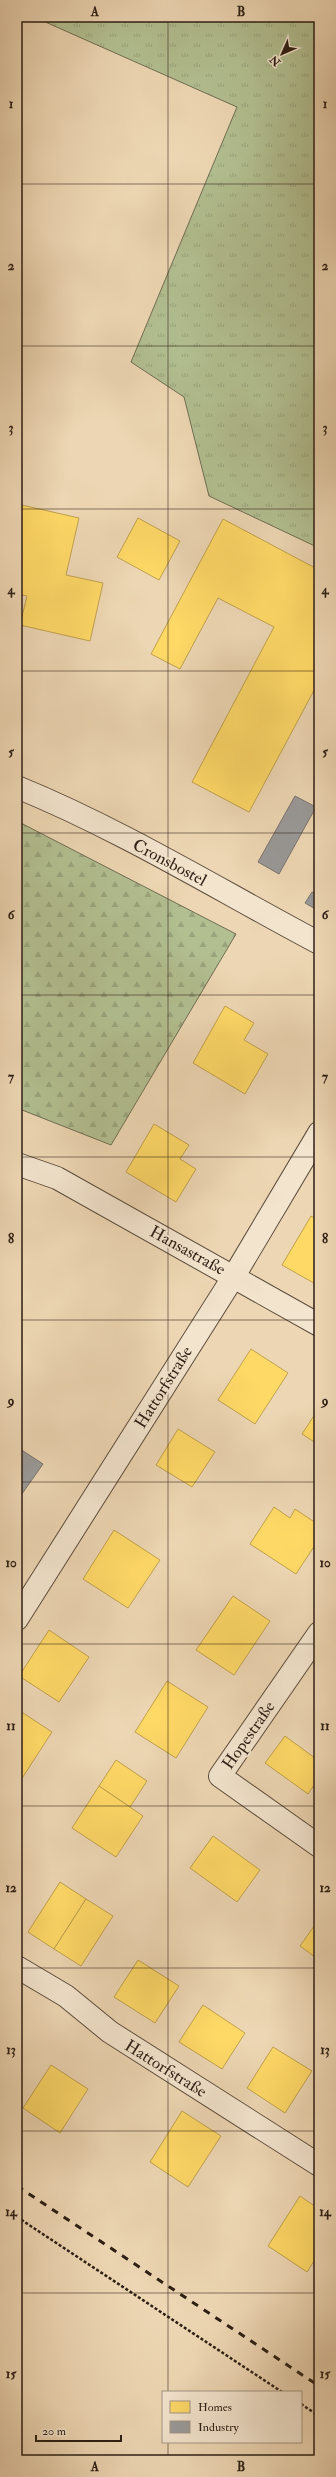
<svg xmlns="http://www.w3.org/2000/svg" width="336" height="2477" viewBox="0 0 336 2477" font-family="'IM FELL Double Pica',serif">
<style>
.grass{fill:url(#grass-tufts);stroke:#6f6e52}
.forest{fill:url(#forest-firs);stroke:#6f6e52}
.homes{fill:#ffd966;stroke:#c0a14d}
.industry{fill:#999;stroke:#787471}
.lines{fill:none;stroke-linecap:round;stroke-linejoin:round}
.minor-casing{stroke:#5c4c3c;stroke-width:24}
.path{stroke:#2c1e14;stroke-width:2.5;stroke-dasharray:3 2;stroke-linecap:butt}
.minor{stroke:#f3e4ce;stroke-width:22}
.rail{stroke:#2c1e14;stroke-width:3;stroke-dasharray:7 7;stroke-linecap:butt}
.grid{fill:none;stroke:#2c1e14;stroke-width:1;stroke-opacity:0.55}
.labels{text-anchor:middle;stroke-width:4;stroke-linejoin:round;paint-order:stroke}
.street-label{font-size:17px;fill:#2c1e14;stroke:#f3e4ce}
.neatline{fill:none;stroke:#2c1e14;stroke-width:1.5}
.grid-label{font-size:13px;text-anchor:middle;font-weight:bold;fill:#2c1e14}
</style>
<defs>
<pattern id="grass-tufts" width="24" height="20" patternUnits="userSpaceOnUse"><rect width="24" height="20" fill="#b2bf91"/><path d="M3 7l-1-3M5 7V3M7 7l1-3M15 17l-1-3M17 17v-4M19 17l1-3" fill="none" stroke="#99a47c"/></pattern>
<pattern id="forest-firs" width="22" height="20" patternUnits="userSpaceOnUse"><rect width="22" height="20" fill="#b2bf91"/><path d="M5 1l3.5 6h-7zM16 11l3.5 6h-7z" fill="#99a47c"/></pattern>
</defs>
<rect width="100%" height="100%" fill="#edd6b3"/>
<filter id="stains"><feTurbulence type="fractalNoise" baseFrequency=".005" numOctaves="4"/><feColorMatrix values="0 0 0 0 .2 0 0 0 0 .09 0 0 0 0 .02 0 0 0 .5 -.17"/></filter>
<radialGradient id="worn" r=".72"><stop offset=".6" stop-color="#630" stop-opacity="0"/><stop offset="1" stop-color="#630" stop-opacity=".3"/></radialGradient>
<polygon class="grass" points="34,17 319,17 319,548 209,496 184,397 131,362 237,107"/>
<polygon class="forest" points="17,821 236,934 111,1145 17,1108"/>
<g class="homes">
<polygon points="17,504 79,518 66,575 103,583 90,641 20,625 27,596 17,594"/>
<polygon points="138,518 180,541 159,580 117,557"/>
<polygon points="223,519 319,570 317,595 319,596 319,681 249,812 192,782 274,627 218,598 180,669 151,654"/>
<polygon points="225,1006 254,1023 244,1040 268,1054 245,1094 193,1063"/>
<polygon points="154,1124 189,1145 180,1159 196,1169 176,1202 126,1172"/>
<polygon points="311,1216 319,1221 319,1286 282,1265"/>
<polygon points="251,1349 288,1373 255,1424 218,1400"/>
<polygon points="319,1408 319,1445 302,1434"/>
<polygon points="178,1429 215,1452 192,1487 156,1465"/>
<polygon points="274,1507 290,1518 295,1509 319,1525 319,1539 296,1574 250,1544"/>
<polygon points="114,1530 160,1560 128,1608 83,1579"/>
<polygon points="233,1596 270,1621 234,1675 196,1650"/>
<polygon points="49,1630 89,1657 59,1702 19,1676"/>
<polygon points="167,1681 208,1707 176,1758 135,1732"/>
<polygon points="17,1709 52,1732 17,1786"/>
<polygon points="285,1736 319,1761 319,1778 308,1794 265,1763"/>
<polygon points="116,1760 147,1781 130,1807 99,1786"/>
<polygon points="99,1786 143,1816 116,1857 72,1828"/>
<polygon points="213,1836 260,1870 237,1902 190,1868"/>
<polygon points="60,1882 86,1899 54,1949 28,1932"/>
<polygon points="86,1899 113,1916 81,1966 54,1949"/>
<polygon points="319,1919 319,1960 300,1946"/>
<polygon points="138,1960 179,1986 155,2023 114,1997"/>
<polygon points="203,2005 245,2033 222,2069 179,2042"/>
<polygon points="273,2047 312,2071 285,2113 247,2088"/>
<polygon points="51,2065 88,2089 60,2133 23,2108"/>
<polygon points="182,2111 221,2136 188,2187 150,2162"/>
<polygon points="300,2196 319,2209 319,2253 307,2272 268,2246"/>
</g>
<g class="industry">
<polygon points="295,796 316,807 279,874 258,862"/>
<polygon points="312,892 319,896 319,911 305,903"/>
<polygon points="17,1447 43,1464 17,1501"/>
</g>
<g class="lines">
<g class="minor-casing">
<g id="minor">
<path d="M17 787C122 830 219 890 319 943"/>
<polyline points="17,1164 57,1178 319,1325"/>
<polyline points="17,1619 234,1276 319,1133"/>
<polyline points="319,1633 220,1776 319,1846"/>
<polyline points="17,1967 66,1996 110,2032 319,2165"/>
</g>
</g>
<g class="path">
<polyline points="17,2217 282,2392"/>
<polyline points="301,2404 319,2416"/>
</g>
<use href="#minor" class="minor"/>
<polyline class="rail" points="17,2186 319,2386"/>
</g>
<path class="grid" d="M168 17V2392M17 184H319M17 346H319M17 509H319M17 671H319M17 833H319M17 995H319M17 1157H319M17 1320H319M17 1482H319M17 1644H319M17 1806H319M17 1968H319M17 2131H319M17 2293H319M168 2442V2460"/>
<g class="labels">
<g class="street-label">
<text transform="translate(170 862) rotate(28)" y="6">Cronsbostel</text>
<text transform="translate(188 1250) rotate(29)" y="6">Hansastraße</text>
<text transform="translate(163 1387) rotate(-58)" y="6">Hattorfstraße</text>
<text transform="translate(248 1735) rotate(-55)" y="6">Hopestraße</text>
<text transform="translate(166 2068) rotate(32)" y="6">Hattorfstraße</text>
</g>
</g>
<rect width="336" height="2477" fill="none" stroke="#edd6b3" stroke-width="44"/>
<rect x="162" y="2391" width="140" height="52" fill="#f3e4ce" stroke="#a39584"/>
<rect x="170" y="2401" width="20" height="12" fill="#ffd966" stroke="#a39584"/>
<text x="198" y="2411" font-size="12" fill="#2c1e14">Homes</text>
<rect x="170" y="2421" width="20" height="12" fill="#999999" stroke="#a39584"/>
<text x="198" y="2431" font-size="12" fill="#2c1e14">Industry</text>
<g transform="translate(282 54) rotate(225)" stroke="#f3e4ce" stroke-width="3" paint-order="stroke">
<path d="M0-3L7 15L0 10L-7 15Z" fill="#2c1e14"/>
<text y="-6" font-size="11" font-weight="bold" text-anchor="middle" fill="#2c1e14">N</text>
</g>
<path d="M36 2435v6h85v-6" fill="none" stroke="#2c1e14" stroke-width="2"/>
<text x="42" y="2435" font-size="12" fill="#2c1e14" stroke="#f3e4ce" stroke-width="3" paint-order="stroke">20 m</text>
<rect x="22" y="22" width="292" height="2433" class="neatline"/>
<g class="grid-label">
<text x="95" y="16">A</text>
<text x="241" y="16">B</text>
<text x="11" y="108">1</text>
<text x="325" y="108">1</text>
<text x="11" y="270">2</text>
<text x="325" y="270">2</text>
<text x="11" y="432">3</text>
<text x="325" y="432">3</text>
<text x="11" y="594">4</text>
<text x="325" y="594">4</text>
<text x="11" y="756">5</text>
<text x="325" y="756">5</text>
<text x="11" y="919">6</text>
<text x="325" y="919">6</text>
<text x="11" y="1081">7</text>
<text x="325" y="1081">7</text>
<text x="11" y="1243">8</text>
<text x="325" y="1243">8</text>
<text x="11" y="1405">9</text>
<text x="325" y="1405">9</text>
<text x="11" y="1567">10</text>
<text x="325" y="1567">10</text>
<text x="11" y="1730">11</text>
<text x="325" y="1730">11</text>
<text x="11" y="1892">12</text>
<text x="325" y="1892">12</text>
<text x="11" y="2054">13</text>
<text x="325" y="2054">13</text>
<text x="11" y="2216">14</text>
<text x="325" y="2216">14</text>
<text x="11" y="2378">15</text>
<text x="325" y="2378">15</text>
<text x="95" y="2471">A</text>
<text x="241" y="2471">B</text>
</g>
<rect width="100%" height="100%" filter="url(#stains)"/>
<rect width="100%" height="100%" fill="url(#worn)"/>
</svg>
